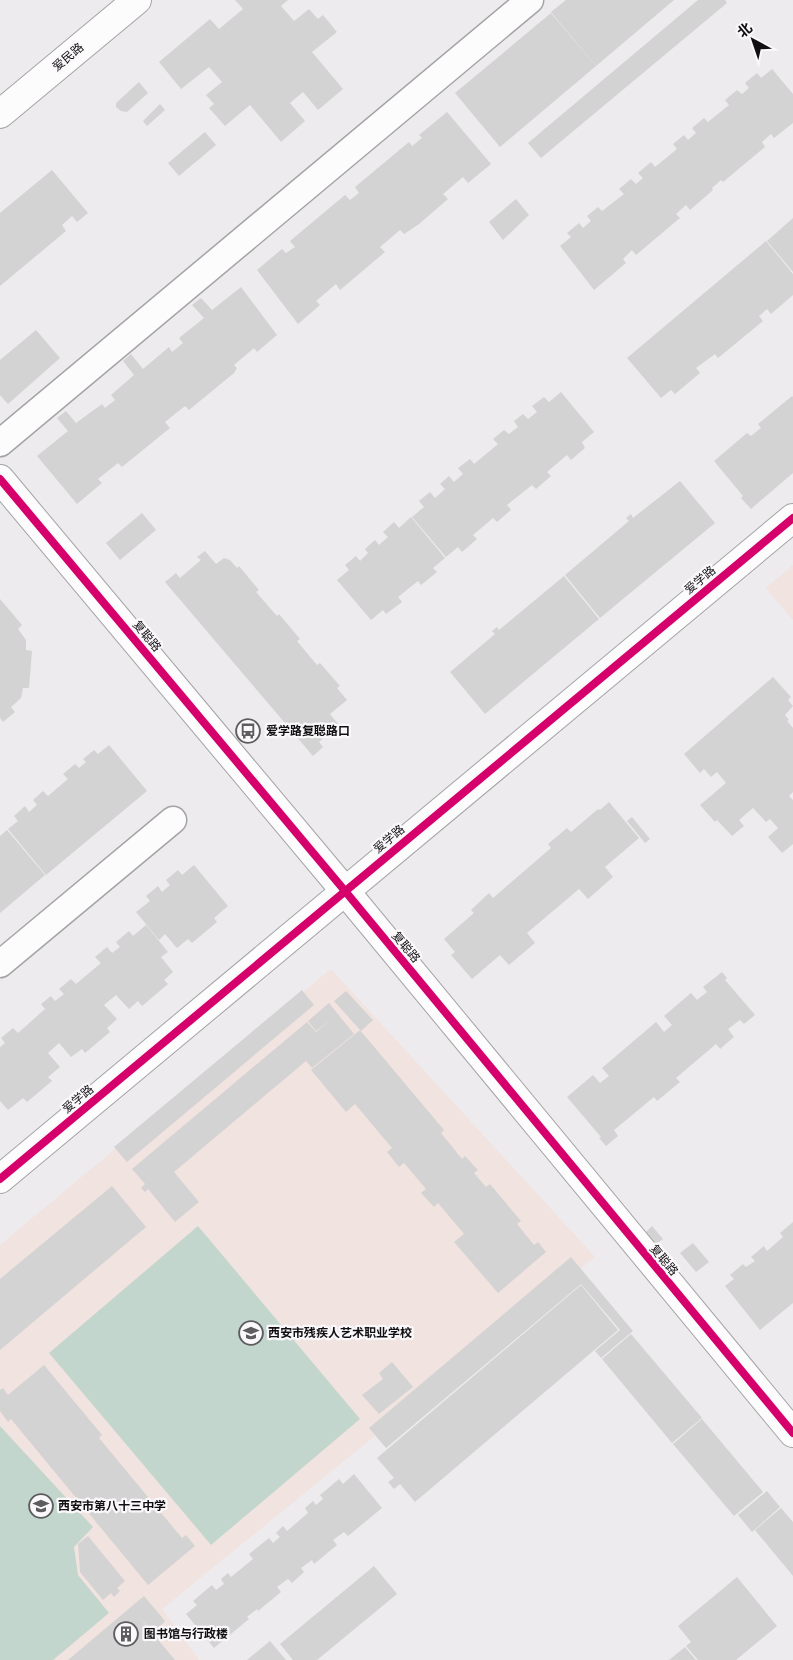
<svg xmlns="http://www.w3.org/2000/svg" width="793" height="1660" viewBox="0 0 793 1660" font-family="Helvetica,'Noto Sans SC',sans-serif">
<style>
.education{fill:#f1e3df}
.green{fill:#c3d6cd}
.building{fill:#d4d3d4}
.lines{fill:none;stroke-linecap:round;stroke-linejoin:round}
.minor-casing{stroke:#a4a3a5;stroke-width:29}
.tertiary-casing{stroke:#a4a3a5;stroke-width:30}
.minor{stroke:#fcfcfc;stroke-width:26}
.tertiary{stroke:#fcfcfc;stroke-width:28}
.cycleway-casing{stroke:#fbf8fc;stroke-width:11}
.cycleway{stroke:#d6006c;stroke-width:8}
.labels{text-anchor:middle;stroke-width:4.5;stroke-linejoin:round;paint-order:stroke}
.street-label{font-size:12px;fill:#100f11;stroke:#fbf8fc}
.poi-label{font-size:12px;font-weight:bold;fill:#100f11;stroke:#fbf8fc;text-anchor:start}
</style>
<rect width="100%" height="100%" fill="#edebed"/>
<g class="education">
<polygon points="793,565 793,620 766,588"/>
<polygon points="331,969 595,1257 162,1609 199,1660 0,1660 0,1245"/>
</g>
<g class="green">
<polygon points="198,1226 360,1419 211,1545 49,1353"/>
<polygon points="0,1426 93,1527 74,1547 78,1575 109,1613 53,1660 0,1660"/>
</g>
<g class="building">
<polygon points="235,0 288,0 281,6 294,21 309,9 318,19 323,15 337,32 312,52 343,89 318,110 303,92 290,103 305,121 281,142 250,105 225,126 209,108 214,104 206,95 222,82 209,67 181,89 159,62 210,19 219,29 243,9"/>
<polygon points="566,0 674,0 596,66 551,12"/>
<polygon points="698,0 725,0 727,3 541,158 528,143"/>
<polygon points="551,13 596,66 500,147 455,93"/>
<polygon points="772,69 793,94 793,123 774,138 771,134 762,142 765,147 723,182 721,180 712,188 713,190 690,210 686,205 676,214 680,218 636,255 632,250 623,259 626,263 594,290 560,246 571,237 567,233 579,223 583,228 591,221 587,216 598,207 602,211 624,194 619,189 631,179 636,184 643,178 638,173 651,162 655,167 677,149 673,144 684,135 688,140 696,133 692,128 704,118 708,122 729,105 725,100 737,90 742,94 749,88 745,83 757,73 761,78"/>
<polygon points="139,82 148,93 127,112 121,111 116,107 116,103"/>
<polygon points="160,104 165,110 147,126 143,121"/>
<polygon points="447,112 491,164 468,183 463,177 443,194 448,199 419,224 404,234 400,230 380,247 385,252 340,290 336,284 316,301 320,305 298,324 257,270 282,249 286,253 295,247 290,241 345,195 350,200 359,193 355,187 409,142 412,146 422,138 419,135"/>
<polygon points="205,132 216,145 179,176 168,163"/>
<polygon points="52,170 88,213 77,222 72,216 62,225 66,231 0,286 0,213"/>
<polygon points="516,199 529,215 503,240 489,222"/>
<polygon points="793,218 793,272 767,241"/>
<polygon points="766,241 793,274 793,295 771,314 767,309 759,316 763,321 718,358 715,354 696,368 700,373 675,394 671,390 661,398 627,358"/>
<polygon points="241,287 277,335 257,352 254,348 234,365 237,368 234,373 189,410 185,406 165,422 170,428 122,467 118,463 98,479 102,483 77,504 37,456 68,431 57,418 66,411 76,423 102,404 105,408 115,400 111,395 134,375 123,361 131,354 143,369 169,347 172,352 183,343 179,338 204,318 192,305 201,298 212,310"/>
<polygon points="36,330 60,358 8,404 0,395 0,360"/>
<polygon points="561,392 594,432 582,442 585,448 571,460 567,455 547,472 551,476 536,489 532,485 507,505 511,510 497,522 493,518 473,535 477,539 462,552 458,547 446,557 412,517 424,507 419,501 430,492 435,498 445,489 440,484 449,476 454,482 463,474 458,468 470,459 474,464 498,444 493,439 504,430 509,434 518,427 514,421 523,414 528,419 537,412 532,406 544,397 549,402"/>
<polygon points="792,396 793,397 793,473 751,509 741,498 743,496 714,461 747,433 751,436 761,428 758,424"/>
<polygon points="680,481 715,523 600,618 565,575 629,521 626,518 631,514 633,518"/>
<polygon points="142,513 156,530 120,560 106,543"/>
<polygon points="411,517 445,558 433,568 437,572 421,585 418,581 398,597 402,602 386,614 383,610 371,620 337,580 349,570 345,565 356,556 360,561 368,553 365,549 375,540 379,545 388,537 383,532 394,522 399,528"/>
<polygon points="205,551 216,564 224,558 230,560 237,568 239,566 259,590 256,592 277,616 279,614 300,639 297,641 317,665 320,663 340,686 337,688 347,700 330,714 339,725 319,742 323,747 313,756 165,582 176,573 180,578 201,560 197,557"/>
<polygon points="564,576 599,619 485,714 450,672 495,634 492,631 497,627 499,630"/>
<polygon points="0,599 22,625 18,629 26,640 26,650 32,651 29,688 23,688 21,698 11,707 15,712 3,722 0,718"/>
<polygon points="773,677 791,697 788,700 793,706 785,715 789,720 787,721 793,728 793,792 789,796 793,800 793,844 782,853 768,837 778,828 770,819 766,822 753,808 739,820 744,826 732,836 717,820 715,822 700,805 726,783 717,772 711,777 704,769 700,773 684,754"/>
<polygon points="109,745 147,791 46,875 8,829 18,821 14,816 25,806 29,812 37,805 33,800 43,791 48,796 68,779 63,774 75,764 79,768 86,762 83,759 94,750 98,754"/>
<polygon points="609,802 639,838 605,867 613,877 588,899 579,889 527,933 535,943 509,965 500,955 472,979 451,955 455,952 444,939 474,913 471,910 489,893 493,898 551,848 548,844 567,828 571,832 598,809 600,810"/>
<polygon points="632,817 650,839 645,843 627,821"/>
<polygon points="7,830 45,875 0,913 0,836"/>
<polygon points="194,865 228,906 214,918 217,922 192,943 188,939 177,948 165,934 159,940 136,912 150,901 146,896 158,886 162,892 170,885 166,880 178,870 182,875"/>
<polygon points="146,925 168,952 161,957 173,972 164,980 168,984 142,1006 138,1001 129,1009 116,995 104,1005 117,1019 107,1028 110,1032 85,1053 82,1049 71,1057 59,1043 48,1053 60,1067 48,1077 52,1081 27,1102 23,1098 8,1110 0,1101 0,1047 5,1043 1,1038 13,1028 18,1033 45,1009 41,1004 51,996 55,1001 64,994 59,989 71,979 76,984 101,963 95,957 107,947 112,953 120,947 116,942 129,931 133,936"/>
<polygon points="722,972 727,978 725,980 755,1015 744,1024 740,1020 728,1029 734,1037 720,1049 716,1044 676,1078 680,1082 657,1101 654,1097 614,1130 618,1136 606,1146 599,1138 601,1137 567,1097 593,1075 600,1083 609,1076 602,1068 656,1022 664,1032 672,1025 664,1016 691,993 697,1000 707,992 703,987"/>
<polygon points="302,990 314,1005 127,1162 114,1147"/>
<polygon points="346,991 373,1020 361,1031 334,1001"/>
<polygon points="329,1003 354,1034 312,1068 306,1061 174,1172 199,1202 175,1222 148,1189 145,1192 141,1188 145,1184 132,1169 307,1022 316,1032 330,1020 316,1031 308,1021"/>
<polygon points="360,1030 444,1130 441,1133 462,1159 465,1156 478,1170 474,1173 486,1187 490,1184 521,1221 517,1224 534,1245 538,1242 546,1252 498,1293 454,1242 464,1234 438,1203 434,1207 421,1193 426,1189 404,1163 399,1167 387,1152 392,1148 355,1104 346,1112 311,1070"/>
<polygon points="112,1186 146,1227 0,1350 0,1279"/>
<polygon points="793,1222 793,1303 760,1330 725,1286 734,1279 730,1275 743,1264 746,1267 755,1261 751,1257 764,1246 767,1251 783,1237 780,1233"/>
<polygon points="652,1226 663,1239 655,1245 645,1233"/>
<polygon points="693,1243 709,1262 696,1272 680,1253"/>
<polygon points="571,1257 633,1331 601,1358 595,1351 620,1330 581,1284 386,1448 369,1428"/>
<polygon points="581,1285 618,1330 415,1502 400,1484 394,1489 388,1482 394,1478 377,1458"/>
<polygon points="631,1334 702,1418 672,1443 602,1359"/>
<polygon points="392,1362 413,1387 379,1414 362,1395 383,1379 379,1373"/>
<polygon points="44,1365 102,1435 99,1438 182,1538 186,1535 195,1546 148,1585 11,1419 8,1422 0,1411 0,1390 3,1388 8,1395"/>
<polygon points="702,1419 763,1492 734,1516 673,1444"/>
<polygon points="354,1474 382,1508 348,1536 344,1532 333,1540 337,1545 314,1564 312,1560 301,1568 304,1572 292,1583 288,1579 277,1587 281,1592 258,1611 257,1609 247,1617 249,1619 214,1648 186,1614 197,1605 193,1601 212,1585 216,1590 224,1584 221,1579 228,1573 231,1577 253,1559 249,1554 269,1538 273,1543 280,1537 276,1533 283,1526 287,1531 308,1513 305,1508 313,1501 316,1505 323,1499 320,1495 339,1479 343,1484"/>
<polygon points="767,1491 780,1507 752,1532 738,1515"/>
<polygon points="781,1508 793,1522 793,1576 755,1530"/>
<polygon points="88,1536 125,1581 117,1588 120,1591 114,1597 111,1593 103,1600 80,1572 78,1544"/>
<polygon points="374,1566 397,1594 317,1660 293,1660 280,1644"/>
<polygon points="737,1577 777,1626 736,1660 698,1660 686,1646 691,1642 678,1626"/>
<polygon points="144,1596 165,1621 154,1633 139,1617 175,1660 68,1660"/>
<polygon points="270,1641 286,1660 247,1660"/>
<polygon points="685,1647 696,1660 669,1660"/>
</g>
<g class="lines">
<g class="minor-casing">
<g id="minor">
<polyline points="0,443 530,0"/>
<polyline points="0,964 173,820"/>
</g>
</g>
<g class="tertiary-casing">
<g id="tertiary">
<polyline points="0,114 137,0"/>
<polyline points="0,479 345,891 793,1433"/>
<polyline points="0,1179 793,518"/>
</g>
</g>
<use href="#minor" class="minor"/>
<use href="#tertiary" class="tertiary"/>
<g class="cycleway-casing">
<g id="cycleway">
<polyline points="0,479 345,891 793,1433"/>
<polyline points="0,1179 793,518"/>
</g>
</g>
<use href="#cycleway" class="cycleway"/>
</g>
<defs>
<g id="bus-ring" transform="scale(1.25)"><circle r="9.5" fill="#fbf8fc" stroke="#5d5c5e" stroke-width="1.5"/><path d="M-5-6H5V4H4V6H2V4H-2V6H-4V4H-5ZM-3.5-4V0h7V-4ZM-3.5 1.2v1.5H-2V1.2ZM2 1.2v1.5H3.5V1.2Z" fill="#5d5c5e"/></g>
<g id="school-ring" transform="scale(1.25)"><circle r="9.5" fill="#fbf8fc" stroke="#5d5c5e" stroke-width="1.5"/><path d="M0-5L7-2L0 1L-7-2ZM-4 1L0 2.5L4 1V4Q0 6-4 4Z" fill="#5d5c5e"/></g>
<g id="building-ring" transform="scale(1.25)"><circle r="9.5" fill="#fbf8fc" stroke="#5d5c5e" stroke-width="1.5"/><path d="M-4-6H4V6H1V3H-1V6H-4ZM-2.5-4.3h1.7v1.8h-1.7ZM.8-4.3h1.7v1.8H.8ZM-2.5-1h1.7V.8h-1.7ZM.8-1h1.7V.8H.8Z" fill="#5d5c5e"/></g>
</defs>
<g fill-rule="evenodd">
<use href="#bus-ring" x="248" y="731"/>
<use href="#school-ring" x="251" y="1333"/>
<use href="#school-ring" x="41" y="1506"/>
<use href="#building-ring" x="126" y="1634"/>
</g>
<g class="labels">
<g class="street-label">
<text transform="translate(68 57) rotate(-40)" y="4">爱民路</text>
<text transform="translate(700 580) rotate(-40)" y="4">爱学路</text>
<text transform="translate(147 636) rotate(50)" y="4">复聪路</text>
<text transform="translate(389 839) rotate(-40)" y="4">爱学路</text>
<text transform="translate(406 947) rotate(50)" y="4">复聪路</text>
<text transform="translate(78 1099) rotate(-40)" y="4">爱学路</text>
<text transform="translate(664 1260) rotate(50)" y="4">复聪路</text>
</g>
<g class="poi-label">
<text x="266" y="735">爱学路复聪路口</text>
<text x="268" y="1337">西安市残疾人艺术职业学校</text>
<text x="58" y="1510">西安市第八十三中学</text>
<text x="144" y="1638">图书馆与行政楼</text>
</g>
</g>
<g transform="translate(753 40) rotate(320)" stroke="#fbf8fc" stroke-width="4" paint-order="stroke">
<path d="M0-4L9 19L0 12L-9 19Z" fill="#100f11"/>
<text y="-8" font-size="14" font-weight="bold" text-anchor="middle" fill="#100f11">北</text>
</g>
</svg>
